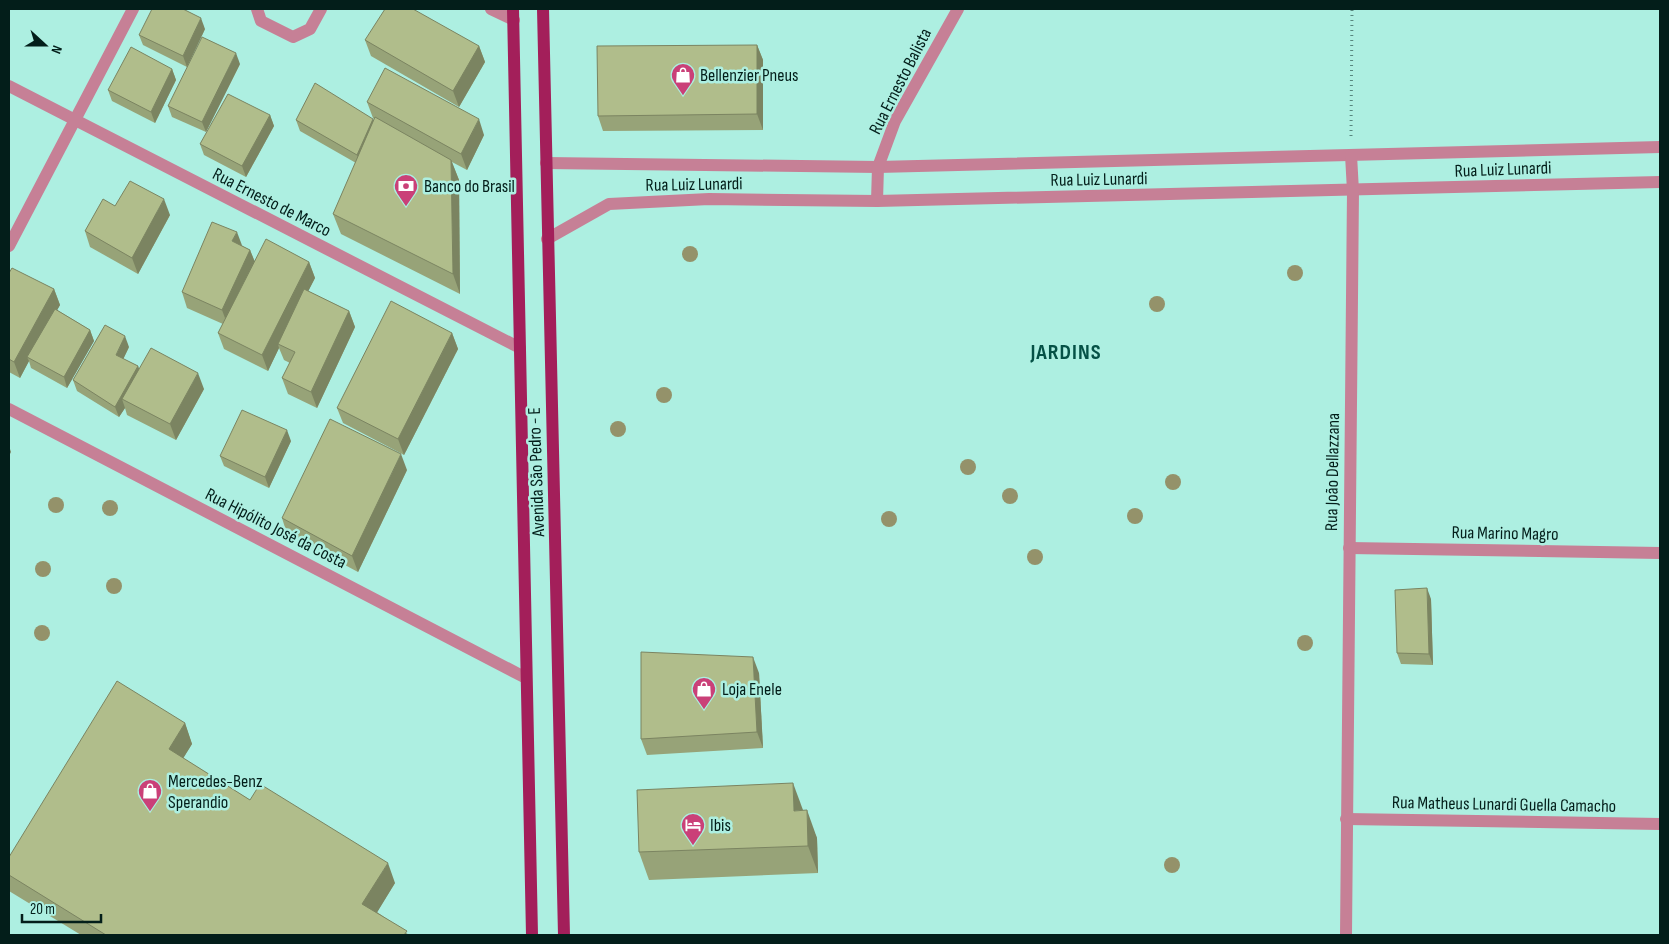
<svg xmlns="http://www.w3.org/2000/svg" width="1669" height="944" viewBox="0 0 1669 944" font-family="'Sofia Sans Condensed',sans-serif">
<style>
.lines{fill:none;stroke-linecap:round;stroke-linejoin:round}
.path{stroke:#57867d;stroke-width:3;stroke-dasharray:1 4;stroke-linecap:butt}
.minor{stroke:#c68096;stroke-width:12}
.major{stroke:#a31f5a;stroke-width:12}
.tree{fill:#94926a}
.wall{fill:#97a378}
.shaded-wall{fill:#7b8461}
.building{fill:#b0bd8b;stroke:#7b8461}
.labels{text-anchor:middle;stroke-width:5;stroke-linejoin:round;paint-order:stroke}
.poi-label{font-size:18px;fill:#031e1a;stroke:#adefe1;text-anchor:start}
.street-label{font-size:18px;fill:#031e1a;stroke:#adefe1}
.district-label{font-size:22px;font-weight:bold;letter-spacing:1px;fill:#055146;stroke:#adefe1}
</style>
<rect width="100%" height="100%" fill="#adefe1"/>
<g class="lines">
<polyline class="path" points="1351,136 1352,9"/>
<g class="minor">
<polyline points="257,9 261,21 293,37 310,29 321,9"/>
<polyline points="491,9 514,20"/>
<polyline points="9,86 520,348"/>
<polyline points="546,163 878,167 1660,147"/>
<polyline points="877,201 878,167 895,121 958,9"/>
<polyline points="547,239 609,204 709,199 877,201 1660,182"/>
<polyline points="9,246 133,9"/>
<polyline points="9,409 526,678"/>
<polyline points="1349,548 1660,553"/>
<polyline points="1346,819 1660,824"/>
<polyline points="1346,935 1353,191 1351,155"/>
</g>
<g class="major">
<polyline points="513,9 532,935"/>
<polyline points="543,9 564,935"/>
</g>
</g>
<g class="tree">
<circle cx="690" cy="254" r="8"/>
<circle cx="1295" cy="273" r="8"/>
<circle cx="1157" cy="304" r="8"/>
<circle cx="664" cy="395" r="8"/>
<circle cx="618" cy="429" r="8"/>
<circle cx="968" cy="467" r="8"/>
<circle cx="1173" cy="482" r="8"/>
<circle cx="1010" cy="496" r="8"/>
<circle cx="56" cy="505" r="8"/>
<circle cx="110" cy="508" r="8"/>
<circle cx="1135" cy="516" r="8"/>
<circle cx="889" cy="519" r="8"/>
<circle cx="1035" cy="557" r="8"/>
<circle cx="43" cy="569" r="8"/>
<circle cx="114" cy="586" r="8"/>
<circle cx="42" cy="633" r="8"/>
<circle cx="1305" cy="643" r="8"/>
<circle cx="1172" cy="865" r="8"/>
</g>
<g class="wall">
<polygon points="205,29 187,67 143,45 139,35"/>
<polygon points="365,40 479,46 485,62 459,107 371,56"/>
<polygon points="757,45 763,60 763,130 603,131 598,116"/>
<polygon points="240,64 206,132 172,117 168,106"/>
<polygon points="172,69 176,80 155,123 112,101 108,90"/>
<polygon points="367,102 484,135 467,170 452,162 459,180 460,294 341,234 333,214 356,163 300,131 296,120 374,121 374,119 373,118"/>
<polygon points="270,115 274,126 246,177 204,155 200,144"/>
<polygon points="115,206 170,215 138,274 90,247 85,231"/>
<polygon points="242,246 250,250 255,262 309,262 315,278 308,291 349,311 355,327 317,408 288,394 282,378 290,363 284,360 279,348 268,371 224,349 218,333 223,324 187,308 182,292"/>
<polygon points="9,273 54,289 60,305 57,310 90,330 94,341 67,388 31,368 29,361 20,378 9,372"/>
<polygon points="452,333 458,349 404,455 343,423 337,408"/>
<polygon points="129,347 123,359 138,366 139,369 204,389 176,440 127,415 125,408 119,417 77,391 73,380"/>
<polygon points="291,441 269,488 224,466 220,456"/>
<polygon points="407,470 358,572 287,534 282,518"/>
<polygon points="1431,599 1433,665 1401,664 1397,653"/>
<polygon points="759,673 763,748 647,755 641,739"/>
<polygon points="185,723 192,744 183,758 250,800 395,883 377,912 409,935 81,935 9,891 9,857"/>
<polygon points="803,810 817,838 818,873 649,880 639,852"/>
</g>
<g class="shaded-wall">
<polygon points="201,18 205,29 187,67 183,56"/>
<polygon points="757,45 763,60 763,130 757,114"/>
<polygon points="479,46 485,62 459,107 453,91"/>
<polygon points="236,53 240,64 206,132 202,122"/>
<polygon points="172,69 176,80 155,123 151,112"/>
<polygon points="270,115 274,126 246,177 242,166"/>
<polygon points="373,119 377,130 361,166 357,155"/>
<polygon points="479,119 484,135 467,170 461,154"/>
<polygon points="451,160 459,180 460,294 453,274"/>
<polygon points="164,199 170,215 138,274 132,258"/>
<polygon points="237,232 243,248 232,241"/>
<polygon points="250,250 256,265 228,326 222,310"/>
<polygon points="309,262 315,278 281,345 278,344 279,348 268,371 262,355"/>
<polygon points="54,289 60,305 30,359 27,357 29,361 20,378 14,362"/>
<polygon points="349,311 355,327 317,408 311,392"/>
<polygon points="90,330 94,341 67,388 64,377"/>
<polygon points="452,333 458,349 404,455 398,439"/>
<polygon points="125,336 129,347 120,366 116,355"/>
<polygon points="138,366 142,377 122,399 125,408 119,417 115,407"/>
<polygon points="198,373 204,389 176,440 170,424"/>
<polygon points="287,430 291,441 269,488 265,477"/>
<polygon points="9,446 11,452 9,456"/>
<polygon points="401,454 407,470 358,572 352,556"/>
<polygon points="1427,588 1431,599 1433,665 1429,654"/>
<polygon points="753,657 759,673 763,748 757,732"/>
<polygon points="185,723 192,744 176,770 169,749"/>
<polygon points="793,783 803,810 794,811"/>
<polygon points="807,810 817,838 818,873 808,846"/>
<polygon points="388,863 395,883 370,924 362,904"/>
</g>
<g class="building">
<polygon points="152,9 183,9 201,18 183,56 139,35"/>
<polygon points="385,9 413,9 479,46 453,91 365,40"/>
<polygon points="202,37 236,53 202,122 168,106"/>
<polygon points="757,45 757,114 598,116 597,46"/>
<polygon points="131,47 172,69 151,112 108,90"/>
<polygon points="385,68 479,119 461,154 367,102"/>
<polygon points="315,83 373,119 357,155 296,120"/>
<polygon points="228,94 270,115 242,166 200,144"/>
<polygon points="375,117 451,160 453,274 333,214"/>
<polygon points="130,181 164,199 132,258 85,231 103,199 115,206"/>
<polygon points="212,222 237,232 232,241 250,250 222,310 182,292"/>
<polygon points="266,239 309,262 262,355 218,333"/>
<polygon points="12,268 54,289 14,362 9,359 9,273"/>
<polygon points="304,289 349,311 311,392 282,378 295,352 278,344"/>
<polygon points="391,301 452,333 398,439 337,408"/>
<polygon points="55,309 90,330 64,377 27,357"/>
<polygon points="105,325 125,336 116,355 138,366 115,407 73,380"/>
<polygon points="151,348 198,373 170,424 122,399"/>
<polygon points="242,410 287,430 265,477 220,456"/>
<polygon points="330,419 401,454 352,556 282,518"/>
<polygon points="1427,588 1429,654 1397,653 1395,590"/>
<polygon points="641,652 753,657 757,732 641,739"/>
<polygon points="117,681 185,723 169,749 250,800 260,784 388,863 362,904 407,931 404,935 106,935 9,875 9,857"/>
<polygon points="793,783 794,811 807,810 808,846 639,852 637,790"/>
</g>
<defs>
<g id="shop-pin" transform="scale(1.25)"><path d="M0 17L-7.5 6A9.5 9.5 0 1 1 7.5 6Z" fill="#ca4078" stroke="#adefe1"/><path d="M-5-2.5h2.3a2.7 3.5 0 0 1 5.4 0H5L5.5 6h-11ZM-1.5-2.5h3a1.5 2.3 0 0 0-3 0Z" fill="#fff"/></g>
<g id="bank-pin" transform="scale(1.25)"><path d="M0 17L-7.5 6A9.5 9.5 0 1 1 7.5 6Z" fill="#ca4078" stroke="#adefe1"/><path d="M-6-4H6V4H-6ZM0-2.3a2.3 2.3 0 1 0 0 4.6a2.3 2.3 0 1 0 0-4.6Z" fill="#fff"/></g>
<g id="hotel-pin" transform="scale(1.25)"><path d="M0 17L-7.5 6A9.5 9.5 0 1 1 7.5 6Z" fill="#ca4078" stroke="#adefe1"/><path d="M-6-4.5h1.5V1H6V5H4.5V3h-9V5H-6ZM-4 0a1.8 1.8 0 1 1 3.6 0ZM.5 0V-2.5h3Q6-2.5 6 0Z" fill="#fff"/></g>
</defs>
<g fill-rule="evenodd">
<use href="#shop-pin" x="683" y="75"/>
<use href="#bank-pin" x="406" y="186"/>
<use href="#shop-pin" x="704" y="689"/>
<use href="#shop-pin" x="150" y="791"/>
<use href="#hotel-pin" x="693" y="825"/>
</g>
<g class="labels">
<g class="poi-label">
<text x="700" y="81">Bellenzier Pneus</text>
<text x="424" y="192">Banco do Brasil</text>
<text x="722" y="695">Loja Enele</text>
<text x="168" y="787">Mercedes-Benz<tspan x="168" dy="21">Sperandio</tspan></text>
<text x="710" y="831">Ibis</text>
</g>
<g class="street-label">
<text transform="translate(900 81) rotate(-63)" y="6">Rua Ernesto Balista</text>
<text transform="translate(1503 169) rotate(-2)" y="6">Rua Luiz Lunardi</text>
<text transform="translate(1099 179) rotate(-1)" y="6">Rua Luiz Lunardi</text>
<text transform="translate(694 184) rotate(-1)" y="6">Rua Luiz Lunardi</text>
<text transform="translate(272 202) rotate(27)" y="6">Rua Ernesto de Marco</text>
<text transform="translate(536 472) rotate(-92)" y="6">Avenida São Pedro - E</text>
<text transform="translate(1332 472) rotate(-89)" y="6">Rua João Dellazzana</text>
<text transform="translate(276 528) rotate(27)" y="6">Rua Hipólito José da Costa</text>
<text transform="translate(1505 533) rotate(1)" y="6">Rua Marino Magro</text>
<text transform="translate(1504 804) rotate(1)" y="6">Rua Matheus Lunardi Guella Camacho</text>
</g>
<g class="district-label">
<text x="1066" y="359">JARDINS</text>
</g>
</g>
<rect width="1669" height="944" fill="none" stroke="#031e1a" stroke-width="20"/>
<g transform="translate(45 45) rotate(111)" stroke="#adefe1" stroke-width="4" paint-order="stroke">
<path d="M0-4L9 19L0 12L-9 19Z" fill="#031e1a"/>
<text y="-8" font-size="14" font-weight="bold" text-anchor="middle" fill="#031e1a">N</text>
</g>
<path d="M22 914v8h79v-8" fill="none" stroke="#031e1a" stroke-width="2.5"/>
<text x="30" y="914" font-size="15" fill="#031e1a" stroke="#adefe1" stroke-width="4" paint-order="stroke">20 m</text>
</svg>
